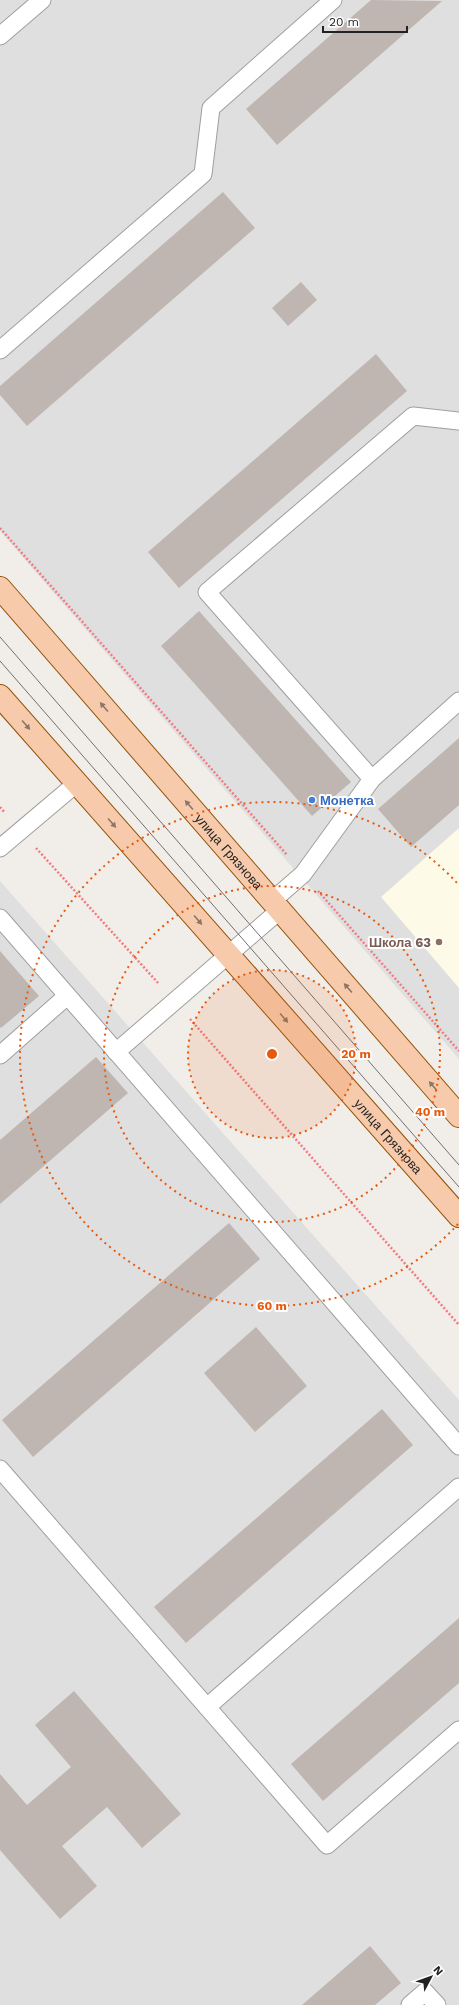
<svg xmlns="http://www.w3.org/2000/svg" width="459" height="2005" viewBox="0 0 459 2005" font-family="'Work Sans',sans-serif">
<style>
.residential{fill:#e0dfdf}
.education{fill:#fdfae7}
.building{fill:#bfb6b2}
.lines{fill:none;stroke-linecap:round;stroke-linejoin:round}
.service-casing{stroke:#9f9f9f;stroke-width:19}
.primary-casing{stroke:#95530a;stroke-width:24}
.path{stroke:#f17b80;stroke-width:2.5;stroke-dasharray:2 2;stroke-linecap:butt}
.service{stroke:#fff;stroke-width:17}
.primary{stroke:#f6caaa;stroke-width:22}
.tram{stroke:#707070;stroke-width:1}
.oneway{fill:#8c7666}
.ring{fill:none;stroke:#e8590c;stroke-width:2;stroke-dasharray:2 4}
.shop-dot{fill:#3f7fe0;stroke:#fff;stroke-width:1.5}
.education-dot{fill:#8d6e63;stroke:#fff;stroke-width:1.5}
.labels{text-anchor:middle;stroke-width:4;stroke-linejoin:round;paint-order:stroke}
.shop-label{font-size:13px;font-weight:bold;fill:#366cbe;stroke:#fff;text-anchor:start}
.street-label{font-size:13px;fill:#222;stroke:#fff}
.education-label{font-size:13px;font-weight:bold;fill:#785e54;stroke:#fff;text-anchor:end}
.centre{fill:#e8590c;stroke:#fff;stroke-width:2}
.ring-label{font-size:12px;text-anchor:middle;font-weight:bold;fill:#e8590c;stroke:#fff;stroke-width:4;stroke-linejoin:round;paint-order:stroke}
</style>
<rect width="100%" height="100%" fill="#f1eeea"/>
<g class="residential">
<polygon points="0,0 459,0 459,1059 0,531"/>
<polygon points="0,881 459,1400 459,2005 0,2005"/>
</g>
<polygon class="education" points="459,828 459,988 381,897"/>
<g class="building">
<polygon points="371,0 442,1 277,145 246,109"/>
<polygon points="223,192 255,228 27,426 0,395 0,386"/>
<polygon points="301,282 317,300 288,326 272,308"/>
<polygon points="376,354 407,391 179,588 148,552"/>
<polygon points="199,611 351,782 312,816 161,646"/>
<polygon points="459,738 459,805 411,847 378,809"/>
<polygon points="0,951 39,996 1,1028 0,1027"/>
<polygon points="96,1057 128,1093 0,1204 0,1140"/>
<polygon points="229,1223 260,1259 33,1457 2,1420"/>
<polygon points="256,1327 307,1386 255,1432 204,1373"/>
<polygon points="382,1409 413,1445 186,1643 154,1607"/>
<polygon points="459,1618 459,1683 323,1801 291,1764"/>
<polygon points="74,1691 181,1814 142,1848 107,1807 62,1846 97,1886 60,1919 0,1850 0,1774 27,1805 71,1767 35,1725"/>
<polygon points="370,1946 401,1983 375,2005 302,2005"/>
</g>
<g class="lines">
<g class="service-casing">
<g id="service">
<polyline points="0,36 42,0"/>
<polyline points="0,350 203,174 211,108 333,0"/>
<polyline points="372,779 207,592 413,416 459,421"/>
<polyline points="0,848 77,783"/>
<polyline points="272,901 303,874 372,779 459,701"/>
<polyline points="0,918 459,1446"/>
<polyline points="116,1052 280,910"/>
<polyline points="0,1055 67,996"/>
<polyline points="0,1469 327,1845 459,1730"/>
<polyline points="207,1707 459,1487"/>
<polyline points="410,2005 425,1992 437,2005"/>
</g>
</g>
<g class="primary-casing">
<g id="primary">
<path id="s1" d="M0 588 459 1116"/>
<path id="s2" d="M0 696 459 1216"/>
</g>
</g>
<g class="path">
<polyline points="0,528 287,855"/>
<polyline points="0,807 5,813"/>
<polyline points="36,848 159,984"/>
<polyline points="318,891 459,1051"/>
<polyline points="190,1019 459,1325"/>
</g>
<use href="#service" class="service"/>
<use href="#primary" class="primary"/>
<g class="tram">
<polyline points="0,637 459,1165"/>
<polyline points="0,661 459,1187"/>
</g>
</g>
<defs><path id="oneway-solid" d="M-6-.8H1V-3.2L6.5 0L1 3.2V.8H-6Z"/></defs>
<g class="oneway">
<use href="#oneway-solid" transform="translate(104 707) rotate(-131)"/>
<use href="#oneway-solid" transform="translate(26 725) rotate(49)"/>
<use href="#oneway-solid" transform="translate(189 805) rotate(-131)"/>
<use href="#oneway-solid" transform="translate(112 823) rotate(49)"/>
<use href="#oneway-solid" transform="translate(198 920) rotate(49)"/>
<use href="#oneway-solid" transform="translate(348 988) rotate(-131)"/>
<use href="#oneway-solid" transform="translate(284 1018) rotate(49)"/>
<use href="#oneway-solid" transform="translate(433 1086) rotate(-131)"/>
</g>
<circle cx="272" cy="1054" r="84" fill="#e8590c" fill-opacity=".12"/>
<g class="ring">
<circle cx="272" cy="1054" r="84"/>
<circle cx="272" cy="1054" r="168"/>
<path d="M458 1224A252 252 0 1 1 458 884"/>
</g>
<circle class="shop-dot" cx="312" cy="800" r="4"/>
<circle class="education-dot" cx="439" cy="942" r="4"/>
<g class="labels">
<g class="shop-label">
<text x="320" y="805">Монетка</text>
</g>
<g class="street-label">
<text dy="5" stroke="none"><textPath href="#s1" startOffset="349">улица Грязнова</textPath></text>
<text dy="5" stroke="none"><textPath href="#s2" startOffset="587">улица Грязнова</textPath></text>
</g>
<g class="education-label">
<text x="431" y="947">Школа 63</text>
</g>
</g>
<circle cx="272" cy="1054" r="6" class="centre"/>
<g class="ring-label">
<text x="356" y="1058">20 m</text>
<text x="430" y="1116">40 m</text>
<text x="272" y="1310">60 m</text>
</g>
<g transform="translate(431 1977) rotate(49)" stroke="#ffffff" stroke-width="3" paint-order="stroke">
<path d="M0-3L7 15L0 10L-7 15Z" fill="#222222"/>
<text y="-6" font-size="11" font-weight="bold" text-anchor="middle" fill="#222222">N</text>
</g>
<path d="M323 26v6h84v-6" fill="none" stroke="#222222" stroke-width="2"/>
<text x="329" y="26" font-size="12" fill="#222222" stroke="#ffffff" stroke-width="3" paint-order="stroke">20 m</text>
</svg>
